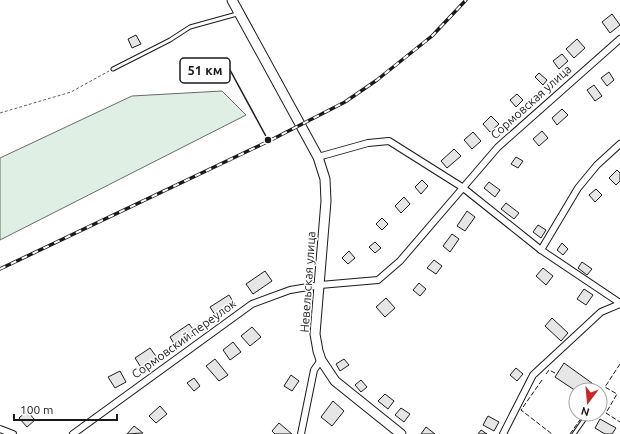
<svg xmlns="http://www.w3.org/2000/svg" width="620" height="434" viewBox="0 0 620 434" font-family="Ubuntu,sans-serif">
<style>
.green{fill:#e0efe3;stroke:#6a6a6a}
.building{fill:#e6e6e6;stroke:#1a1a1a}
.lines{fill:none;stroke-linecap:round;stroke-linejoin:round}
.lane-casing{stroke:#1a1a1a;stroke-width:5}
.street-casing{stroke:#1a1a1a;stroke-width:8}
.secondary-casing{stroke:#1a1a1a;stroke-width:11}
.path{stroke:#5f5f5f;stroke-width:1;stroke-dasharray:3 2;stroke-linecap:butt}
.lane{stroke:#fff;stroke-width:3}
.street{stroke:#fff;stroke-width:6}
.secondary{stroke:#fff;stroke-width:9}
.rail-casing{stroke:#1a1a1a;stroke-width:3.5}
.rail{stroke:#fff;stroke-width:2;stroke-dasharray:6;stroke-linecap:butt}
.fence{stroke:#1a1a1a;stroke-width:1;stroke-dasharray:5 2;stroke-linecap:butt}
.labels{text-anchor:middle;stroke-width:3;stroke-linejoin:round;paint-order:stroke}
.street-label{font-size:12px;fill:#1a1a1a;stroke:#fff}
.leader{fill:none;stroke:#1a1a1a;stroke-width:1.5}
.callout-dot{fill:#1a1a1a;stroke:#fff;stroke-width:1.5}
.callout{fill:#fff;stroke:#1a1a1a;stroke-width:1.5}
.callout-label{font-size:13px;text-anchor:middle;font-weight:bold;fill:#1a1a1a}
</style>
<rect width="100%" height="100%" fill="#fff"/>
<polygon class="green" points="222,91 246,115 0,240 0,158 132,96"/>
<g class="building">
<polygon points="612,14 620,25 610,33 602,22"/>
<polygon points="136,35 141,44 132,48 128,39"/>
<polygon points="577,39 585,48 574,58 566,49"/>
<polygon points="562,54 568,61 559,69 553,61"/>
<polygon points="609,72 614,80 607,86 601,78"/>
<polygon points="539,73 547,80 543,85 535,77"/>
<polygon points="594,85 602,96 595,101 587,90"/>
<polygon points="517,94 523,100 516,107 510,100"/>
<polygon points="562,109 568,115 557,125 552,118"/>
<polygon points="491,116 499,124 490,132 483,124"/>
<polygon points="542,131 548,138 539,146 533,139"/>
<polygon points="473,132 481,141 472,149 464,140"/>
<polygon points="454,149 461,156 447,168 441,161"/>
<polygon points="516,157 523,161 518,168 511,164"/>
<polygon points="617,170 620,173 620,181 616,185 609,178"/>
<polygon points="422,180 428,186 421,194 415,187"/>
<polygon points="489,182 500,190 495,197 484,188"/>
<polygon points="596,189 602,195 595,202 589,195"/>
<polygon points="404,197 410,204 401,213 395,206"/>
<polygon points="506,203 519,213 514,219 501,209"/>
<polygon points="467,211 475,217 465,231 457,226"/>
<polygon points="382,218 388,224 382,230 376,224"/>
<polygon points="538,225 546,230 541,238 533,232"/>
<polygon points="452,234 459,239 450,252 443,246"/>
<polygon points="375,242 381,248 375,253 369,247"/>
<polygon points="562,243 568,249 563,255 557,250"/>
<polygon points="349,251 355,258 348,264 342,258"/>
<polygon points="434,260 442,266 436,274 427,268"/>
<polygon points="582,262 592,269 587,275 578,268"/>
<polygon points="543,268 553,276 546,285 536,276"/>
<polygon points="265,271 272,281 253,294 246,284"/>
<polygon points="419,283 426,289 420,296 413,290"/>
<polygon points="584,289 593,295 586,305 577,299"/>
<polygon points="229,295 236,306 217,318 210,307"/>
<polygon points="386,298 395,308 385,317 376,307"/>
<polygon points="552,318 568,333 561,341 545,326"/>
<polygon points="189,324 196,333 176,347 170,337"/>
<polygon points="252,327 261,337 250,346 241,336"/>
<polygon points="233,342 241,352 230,360 223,350"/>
<polygon points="150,348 158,359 142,369 135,358"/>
<polygon points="215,359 228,375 219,381 206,366"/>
<polygon points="344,359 349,365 340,371 336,364"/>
<polygon points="564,363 596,386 593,390 576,391 555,377"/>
<polygon points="516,368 523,374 517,381 510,375"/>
<polygon points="120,371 126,382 115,388 108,377"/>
<polygon points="291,375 299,381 292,391 284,386"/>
<polygon points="194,378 200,386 194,391 187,383"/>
<polygon points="361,380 367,387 361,392 355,385"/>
<polygon points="385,394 394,401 388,409 378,401"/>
<polygon points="333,401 344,411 332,426 321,417"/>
<polygon points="160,406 167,414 156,423 149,416"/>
<polygon points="401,408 410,414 404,422 395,415"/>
<polygon points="27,411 35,420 27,427 19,418"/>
<polygon points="488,416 499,422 494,431 483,425"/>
<polygon points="600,419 616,428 612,434 605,434 595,428"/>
<polygon points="279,423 292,434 275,434 272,431"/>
<polygon points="134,426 143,433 127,434"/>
<polygon points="426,427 435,434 421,434"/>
<polygon points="481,430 487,434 478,434"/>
</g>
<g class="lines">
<g class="lane-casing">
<g id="lane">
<polyline points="113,69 170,40 190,27 237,14"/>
<polyline points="574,434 588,414"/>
</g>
</g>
<g class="street-casing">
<g id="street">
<polyline points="318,157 368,143 389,141 462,187 541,250 620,303"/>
<polyline points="541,250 578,188 597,165 620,144"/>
<polyline points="0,429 13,434"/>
<polyline points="73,434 252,304 290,290 320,285 378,280 400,261 498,147 620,39"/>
<polyline points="301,434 314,370 321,360"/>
<polyline points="503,434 533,375 601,312 620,304"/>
</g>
</g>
<g class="secondary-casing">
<polyline id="secondary" points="232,0 318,157 325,179 326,201 315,334 318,351 321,360 335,381 401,434"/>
</g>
<polyline class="path" points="0,113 71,92 109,71"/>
<use href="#lane" class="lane"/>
<use href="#street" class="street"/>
<use href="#secondary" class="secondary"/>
<g class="rail-casing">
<polyline id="rail" points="0,269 269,141 345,102 377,80 432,36 466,0"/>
</g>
<use href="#rail" class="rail"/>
<g class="fence">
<polyline points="620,364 605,387 617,394 606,413 620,422"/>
<polyline points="546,374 549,370 555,373"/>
<polyline points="542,380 521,410 552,434"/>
<polyline points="570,434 584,414"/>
</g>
</g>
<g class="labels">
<g class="street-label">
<text transform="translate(531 102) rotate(-42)" y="4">Сормовская улица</text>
<text transform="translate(308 282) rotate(-86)" y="4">Невельская улица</text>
<text transform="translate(184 339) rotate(-36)" y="4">Сормовский переулок</text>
</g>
</g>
<path class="leader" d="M268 140L230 70"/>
<circle class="callout-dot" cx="268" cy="140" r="4"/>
<rect class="callout" x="180" y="58" width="50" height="25" rx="4"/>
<g class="callout-label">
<text x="205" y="75">51 км</text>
</g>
<g transform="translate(588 402) rotate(196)"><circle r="19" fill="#ffffff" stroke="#a3a3a3"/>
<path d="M0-3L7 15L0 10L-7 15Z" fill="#c62828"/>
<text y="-6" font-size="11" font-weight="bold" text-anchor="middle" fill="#1a1a1a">N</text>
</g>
<path d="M14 414v6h103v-6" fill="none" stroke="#1a1a1a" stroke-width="2"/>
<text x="20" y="414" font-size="12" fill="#1a1a1a" stroke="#ffffff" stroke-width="3" paint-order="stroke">100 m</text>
</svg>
